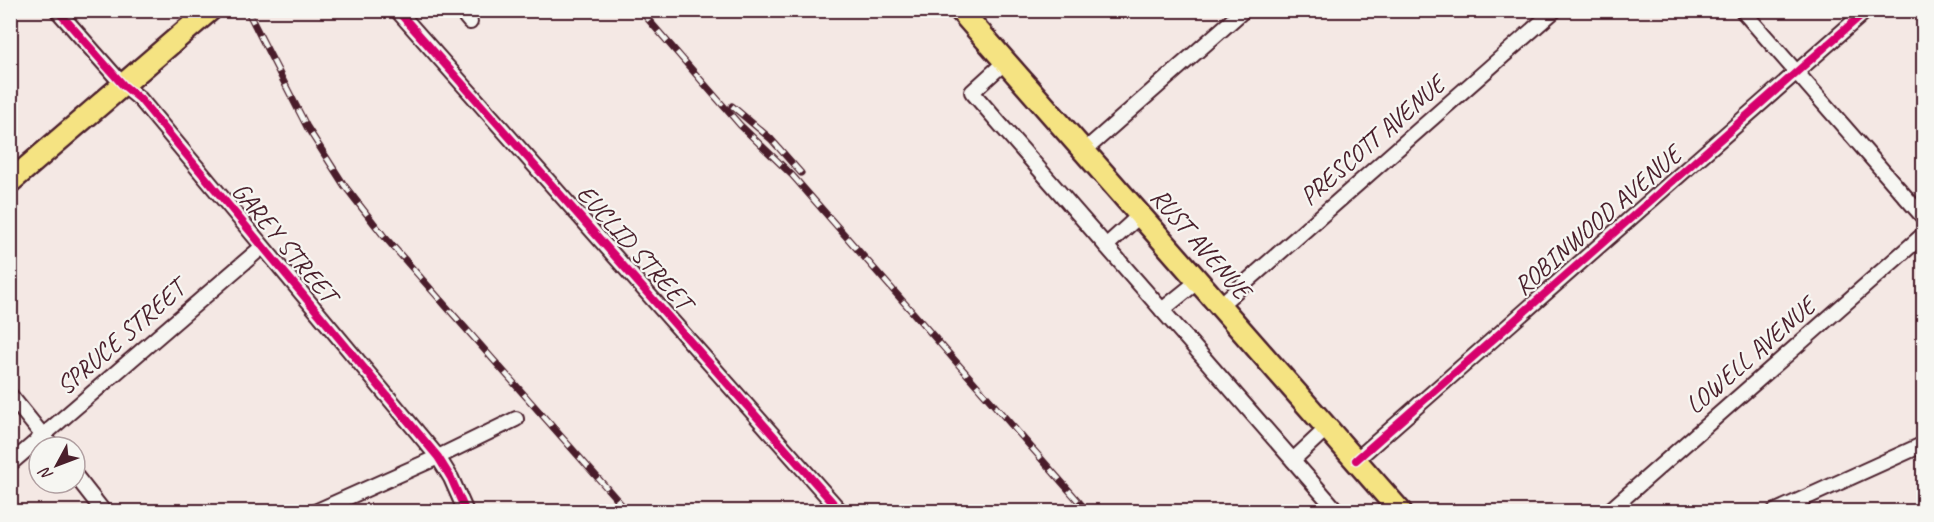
<svg xmlns="http://www.w3.org/2000/svg" width="1934" height="522" viewBox="0 0 1934 522" font-family="Caveat,sans-serif">
<style>
.lines{fill:none;stroke-linecap:round;stroke-linejoin:round}
.minor-casing{stroke:#4a1f2b;stroke-width:18}
.highway-casing{stroke:#4a1f2b;stroke-width:26}
.minor{stroke:#f6f6f2;stroke-width:14}
.highway{stroke:#f5e382;stroke-width:21}
.rail-casing{stroke:#4a1f2b;stroke-width:7}
.rail{stroke:#f6f6f2;stroke-width:4.5;stroke-dasharray:14;stroke-linecap:butt}
.cycleway-casing{stroke:#f6f6f2;stroke-width:11}
.cycleway{stroke:#d6006c;stroke-width:8}
.labels{text-anchor:middle;stroke-width:4.5;stroke-linejoin:round;paint-order:stroke}
.street-label{font-size:26px;fill:#4a1f2b;stroke:#f6f6f2}
</style>
<rect width="100%" height="100%" fill="#f4e8e4"/>
<filter id="ink" filterUnits="userSpaceOnUse"><feTurbulence type="fractalNoise" baseFrequency=".0167" numOctaves="2"/><feDisplacementMap in="SourceGraphic" scale="12" xChannelSelector="R" yChannelSelector="G"/><feConvolveMatrix kernelMatrix="1 2 1 2 8 2 1 2 1" color-interpolation-filters="sRGB"/></filter>
<g filter="url(#ink)">
<g class="lines">
<g class="minor-casing">
<g id="minor">
<polyline points="57,10 123,85 140,99 438,457 451,478 466,512"/>
<polyline points="397,10 841,512"/>
<polyline points="460,10 470,22"/>
<polyline points="1742,10 1924,218"/>
<polyline points="1006,61 972,92 1338,512"/>
<polyline points="1084,151 1244,10"/>
<polyline points="1106,246 1140,215"/>
<polyline points="1219,306 1555,10"/>
<polyline points="1162,310 1198,281"/>
<polyline points="10,395 52,447"/>
<polyline points="1293,460 1327,428"/>
<polyline points="1356,460 1867,10"/>
<polyline points="10,464 262,247"/>
<polyline points="75,475 104,512"/>
<polyline points="315,512 438,457 516,419"/>
<polyline points="1608,512 1924,234"/>
<polyline points="1774,512 1924,444"/>
</g>
</g>
<g class="highway-casing">
<g id="highway">
<polyline points="960,10 1401,512"/>
<polyline points="10,182 210,10"/>
</g>
</g>
<use href="#minor" class="minor"/>
<use href="#highway" class="highway"/>
<g class="rail-casing">
<g id="rail">
<polyline points="247,10 307,127 344,185 383,235 628,512"/>
<polyline points="640,10 740,125 792,175 1088,512"/>
<polyline points="732,106 771,139 801,173"/>
</g>
</g>
<use href="#rail" class="rail"/>
<g class="cycleway-casing">
<g id="cycleway">
<polyline points="57,10 123,85 140,99 438,457 451,478 466,512"/>
<polyline points="397,10 841,512"/>
<polyline points="1356,460 1867,10"/>
</g>
</g>
<use href="#cycleway" class="cycleway"/>
</g>
</g>
<g class="labels">
<g class="street-label">
<text transform="translate(1372 140) rotate(-41)" y="9">PRESCOTT AVENUE</text>
<text transform="translate(1597 220) rotate(-41)" y="9">ROBINWOOD AVENUE</text>
<text transform="translate(285 242) rotate(50)" y="9">GAREY STREET</text>
<text transform="translate(1201 243) rotate(49)" y="9">RUST AVENUE</text>
<text transform="translate(635 247) rotate(48)" y="9">EUCLID STREET</text>
<text transform="translate(120 337) rotate(-41)" y="9">SPRUCE STREET</text>
<text transform="translate(1750 355) rotate(-41)" y="9">LOWELL AVENUE</text>
</g>
</g>
<rect width="1934" height="522" fill="none" stroke="#f6f6f2" stroke-width="36"/>
<rect x="18" y="18" width="1898" height="486" fill="none" stroke="#4a1f2b" stroke-width="2" filter="url(#ink)"/>
<g transform="translate(57 465) rotate(229)"><circle r="28" fill="#f6f6f2" stroke="#b1a0a2" stroke-width="1.5"/>
<path d="M0-4.5L10 22L0 15L-10 22Z" fill="#4a1f2b"/>
<text y="-9" font-size="16" font-weight="bold" text-anchor="middle" fill="#4a1f2b">N</text>
</g>
</svg>
